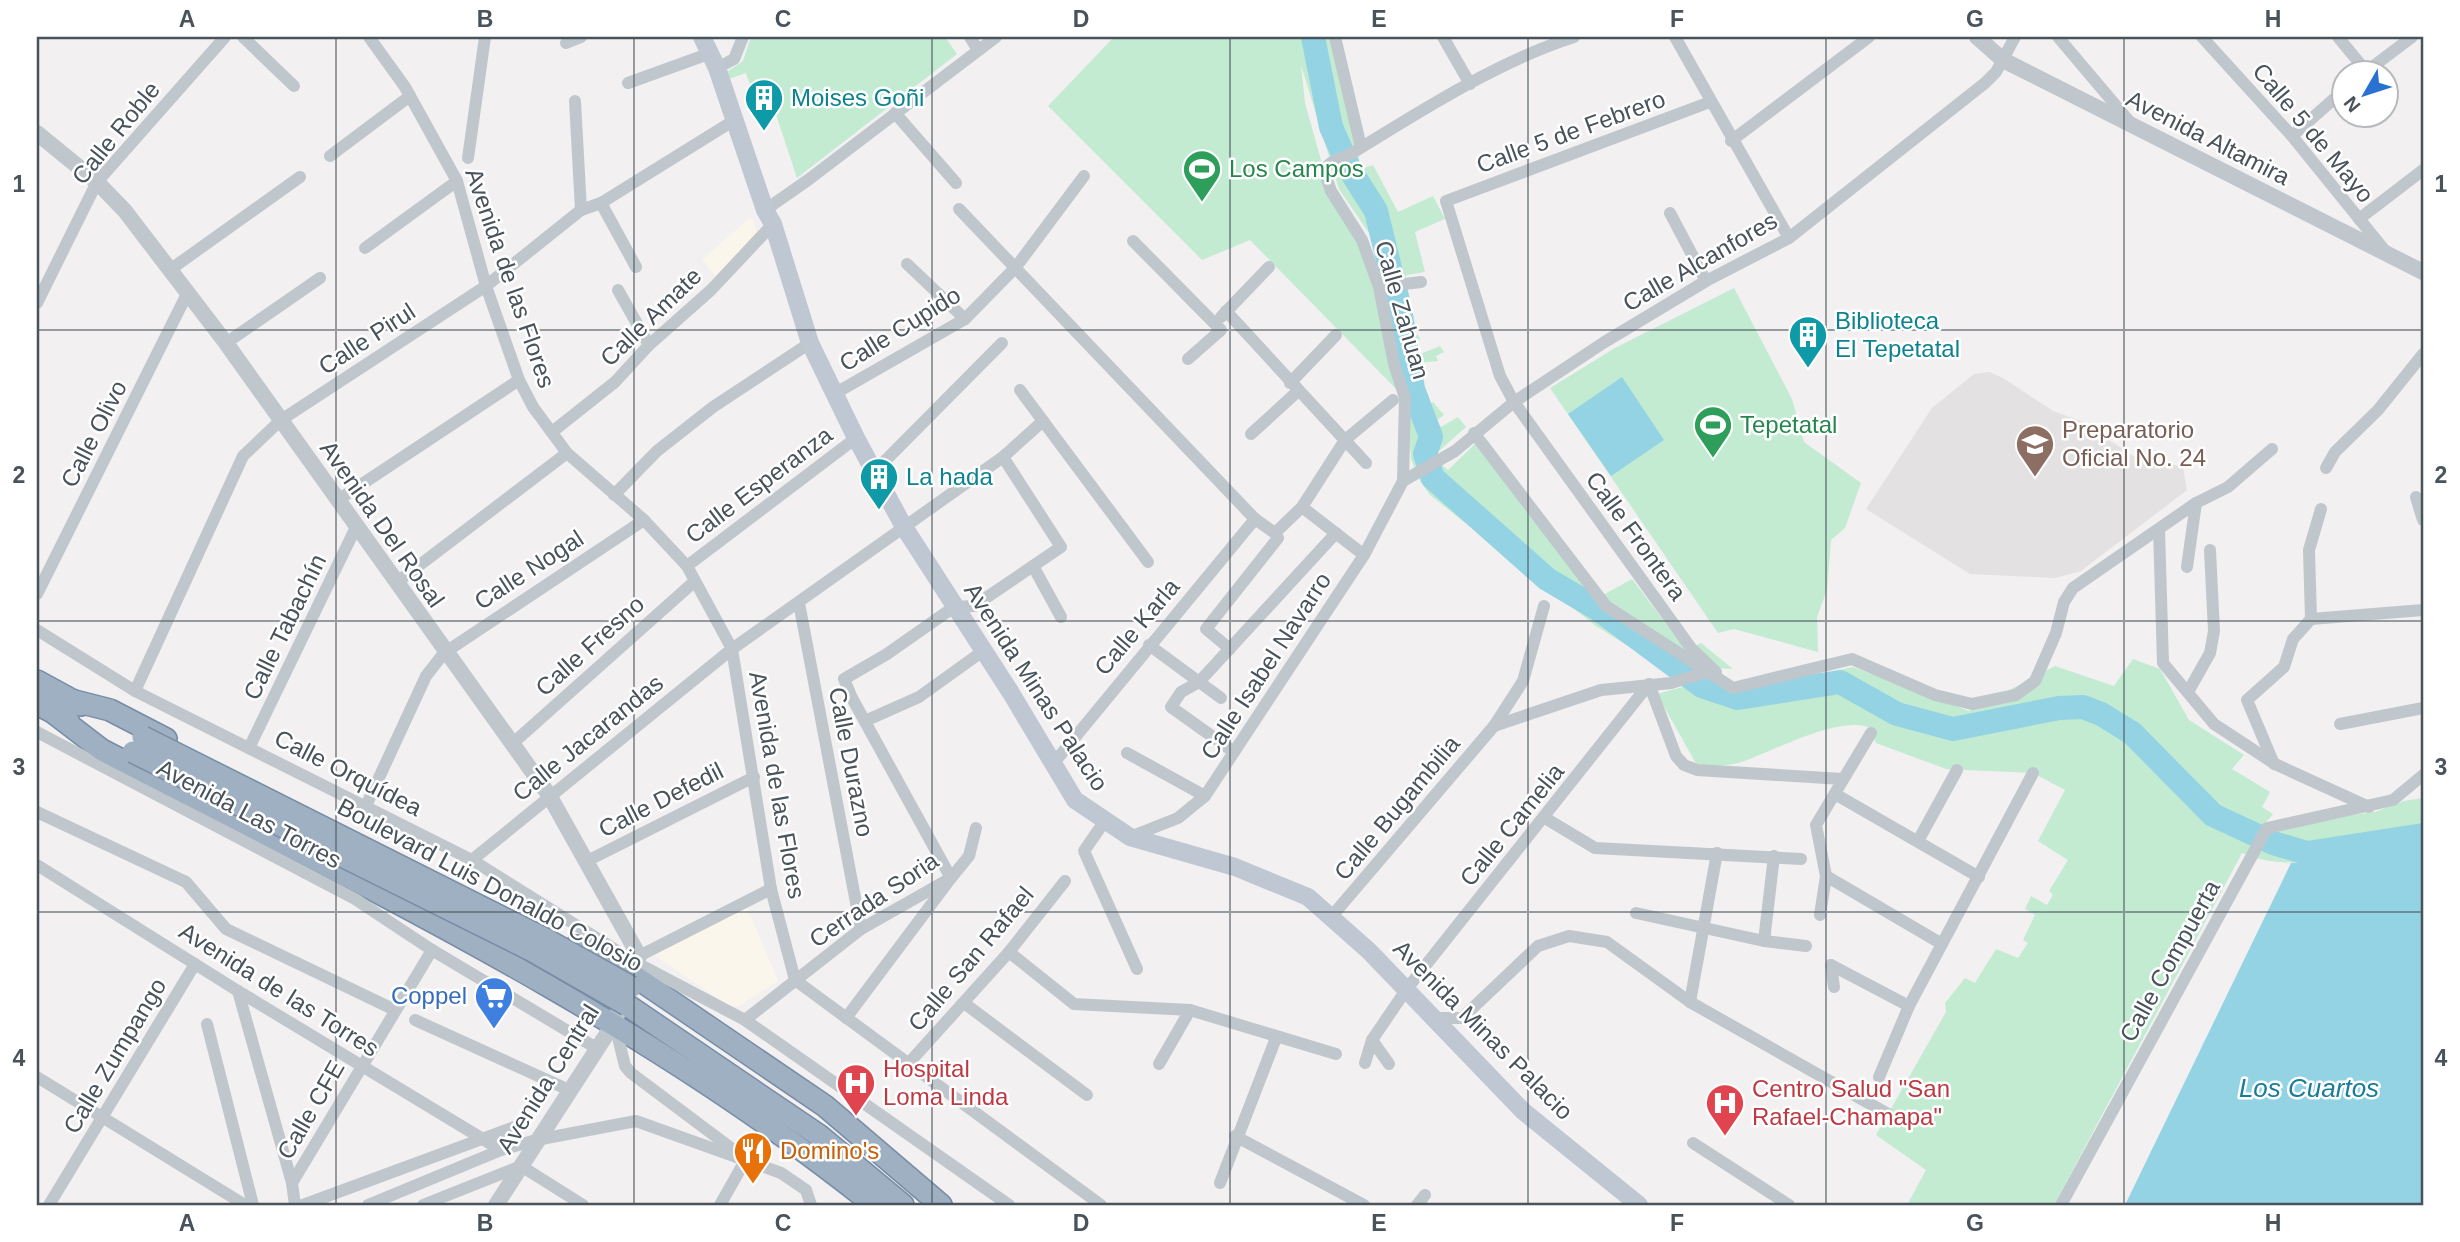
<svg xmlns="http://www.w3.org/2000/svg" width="2460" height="1242" viewBox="0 0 2460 1242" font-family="Arial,sans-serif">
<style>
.commercial{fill:#fbf6eb}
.education{fill:#e3e1e1}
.green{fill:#c2ebd2}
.water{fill:#93d3e4}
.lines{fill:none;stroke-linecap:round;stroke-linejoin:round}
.river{stroke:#93d3e4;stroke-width:24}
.trunk-casing{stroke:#778da6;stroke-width:24}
.minor{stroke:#bfc7cd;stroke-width:12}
.tertiary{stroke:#bfc7cd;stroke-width:16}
.secondary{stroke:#bfc8d2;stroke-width:18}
.trunk{stroke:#9fb0c3;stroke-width:21}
.trunk-bridge-casing{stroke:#778da6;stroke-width:24;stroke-linecap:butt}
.trunk-bridge{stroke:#9fb0c3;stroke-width:21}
.grid{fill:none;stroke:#49535b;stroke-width:2;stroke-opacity:0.55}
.labels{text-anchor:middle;stroke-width:5;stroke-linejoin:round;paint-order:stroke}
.culture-label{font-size:24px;fill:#0d838f;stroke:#fff;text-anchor:start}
.street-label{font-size:24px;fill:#49535b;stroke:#fff}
.leisure-label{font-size:24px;fill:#27864d;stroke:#fff;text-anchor:start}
.education-label{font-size:24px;fill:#785e54;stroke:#fff;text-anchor:start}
.shop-label{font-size:24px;fill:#366cbe;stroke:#fff;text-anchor:end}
.health-label{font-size:24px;fill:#be3a42;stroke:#fff;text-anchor:start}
.food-label{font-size:24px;fill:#c56008;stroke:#fff;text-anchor:start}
.water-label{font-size:26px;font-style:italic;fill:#197c98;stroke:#fff}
.neatline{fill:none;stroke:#49535b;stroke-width:2.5}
.grid-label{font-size:23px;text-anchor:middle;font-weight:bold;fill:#49535b}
</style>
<rect width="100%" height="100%" fill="#f2f0f0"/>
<g class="commercial">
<polygon points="749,218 753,220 757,233 716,277 702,260"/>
<polygon points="746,905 778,981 737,1007 731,1007 654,955"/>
</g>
<polygon class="education" points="1989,372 2003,378 2053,411 2081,421 2133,456 2183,467 2187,490 2081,571 2055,578 1970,574 1866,509 1932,408 1974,374"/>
<g class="green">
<polygon points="751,37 945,37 957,54 797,178 765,81 750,85 746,73 729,79 727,72 743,61"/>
<path d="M1114 37H1335L1361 169 1373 165 1398 212 1433 196 1445 219 1415 232 1425 272 1407 275 1401 282 1410 336 1418 335 1420 339 1416 343 1418 355 1440 346 1444 352 1436 356 1438 361 1416 363V372L1411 373V380L1416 379 1419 386 1415 391 1425 407 1433 402 1444 415 1437 420 1441 427 1458 417 1466 427 1432 457 1448 470 1475 444 1596 599 1632 579 1679 641 1691 648 1701 643 1733 669 1704 667 1743 691 1853 667 1969 711 2055 666 2114 686 2133 659 2160 669 2189 720 2244 755 2232 769 2270 792 2262 807 2273 814 2263 826 2375 812 2404 801 2423 798V845L2418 841C2361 850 2298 877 2242 853L2054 1205H1907L1926 1170 1876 1135 1946 1012 1945 1003 1965 978 1975 983 1996 949 2018 958 2028 943 2023 940 2035 915 2025 909 2031 896 2047 905 2053 895 2049 891 2068 860 2038 841 2065 790 2033 773 1946 769 1876 743 1868 727C1837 716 1773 751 1742 762 1729 766 1712 766 1698 767L1657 694 1690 685 1596 626 1430 495 1420 481 1411 459 1405 370 1371 236 1339 189 1301 65 1305 103 1324 171 1362 240 1405 398 1250 240 1202 260 1048 106Z"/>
<polygon points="1734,288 1792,399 1804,442 1861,483 1845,528 1831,540 1827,590 1817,617 1818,652 1734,629 1718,633 1550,388 1615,348"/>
</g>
<g class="water">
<polygon points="1622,377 1664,440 1611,476 1568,414"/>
<polygon points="2418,841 2423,845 2423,1205 2125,1205 2291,863 2322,861"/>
</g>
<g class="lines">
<polyline class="river" points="1313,37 1331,127 1350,170 1376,211 1400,309 1413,389 1431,437 1425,454 1433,478 1547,579 1601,611 1702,686 1738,698 1840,682 1897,714 1953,729 2059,708 2083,707 2101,714 2132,733 2213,815 2273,843 2307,853 2423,835"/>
<g class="trunk-casing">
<g id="trunk">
<polyline points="37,681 81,705"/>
<polyline points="71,700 110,710 166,739"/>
<polyline points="37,704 68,720"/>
<path d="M55 714 102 750C367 887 640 1017 874 1205"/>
<polyline points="576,946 631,974 825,1106 941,1205"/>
<polyline points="627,1005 820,1136 903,1205"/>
</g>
</g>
<g class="minor">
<polyline points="243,37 294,86"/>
<polyline points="369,37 405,87 457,181 486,286 519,380 533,407 567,453 644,520 687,566 732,649 771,889 795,980 1101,1205"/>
<polyline points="970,37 978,50"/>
<polyline points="1335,37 1361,147"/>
<polyline points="1443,37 1470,84"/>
<polyline points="1675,37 1789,238"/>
<polyline points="2058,37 2129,121"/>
<polyline points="2202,37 2292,136 2386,252"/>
<polyline points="2338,37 2366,71"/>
<polyline points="566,43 581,37"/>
<polyline points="717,68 734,59 743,37"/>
<polyline points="2363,74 2412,37"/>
<polyline points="628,83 711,53"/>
<polyline points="575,101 581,210"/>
<polyline points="1710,102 1446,201 1500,376 1514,402 1691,648 1716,672"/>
<polyline points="895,113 956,183"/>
<polyline points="2292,136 2344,90"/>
<polyline points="1731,141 1869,37"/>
<polyline points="330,156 410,96"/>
<polyline points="468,158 485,37"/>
<polyline points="601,203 636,267"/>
<polyline points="959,209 1255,519 1275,533"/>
<polyline points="765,210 808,180 996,37"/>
<polyline points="1670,213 1706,281"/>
<polyline points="2359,219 2423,170"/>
<polyline points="1133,241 1221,330 1188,359"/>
<polyline points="365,248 457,181"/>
<polyline points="907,264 965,319"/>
<polyline points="171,269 300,177"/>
<polyline points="1379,287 1421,282"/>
<polyline points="618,290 649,345"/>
<polyline points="37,303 97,182 225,37"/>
<polyline points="1226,311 1366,463"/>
<polyline points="1221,317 1269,267"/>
<polyline points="226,343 320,278"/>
<polyline points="1290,383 1336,335"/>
<polyline points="1020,390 1148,562"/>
<polyline points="834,394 965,319 1016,267 1084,176"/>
<polyline points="552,432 615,382 649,345 711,290 773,224"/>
<polyline points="1474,433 1606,606 1733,688 1852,659 1935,695 1972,704 2016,695 2035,681 2056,633 2064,602 2073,588 2196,503 2228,487 2272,449"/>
<polyline points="1251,434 1298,391"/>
<polyline points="2326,468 2335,452 2378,410 2423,354"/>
<polyline points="875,471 1002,343"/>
<polyline points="1403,481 1455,451 1514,402 1603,343 1706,281 1789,238 1985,83 1996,72 2015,37"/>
<polyline points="614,495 657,451 713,407 810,343"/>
<polyline points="2416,497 2423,520"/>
<polyline points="338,500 519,380"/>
<polyline points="1302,507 1364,555"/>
<polyline points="2159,530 2163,663 2214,724 2275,764 2369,807"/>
<polyline points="687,566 856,438"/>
<polyline points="1033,566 1061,617"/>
<polyline points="2187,567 2196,503"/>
<polyline points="396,583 567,453"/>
<polyline points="37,594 188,292"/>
<polyline points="799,603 861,929"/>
<polyline points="2311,619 2423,610"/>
<polyline points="37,630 135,691 472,860 635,962 745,1020 1009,1205"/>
<polyline points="1149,645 1221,698"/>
<polyline points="1230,649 1206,629 1278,538 1275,533 1302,507 1345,440 1393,400"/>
<polyline points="1649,684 1676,756 1684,765 1697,770 1843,779"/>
<polyline points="135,691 243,456 281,420 486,286 581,210 601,203 733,121"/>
<polyline points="2188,692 2210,653 2214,631 2210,550"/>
<polyline points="865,721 919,697 983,651"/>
<polyline points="2340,724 2423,708"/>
<polyline points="1494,726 1601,690 1671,683 1707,672"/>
<polyline points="37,732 355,899 432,950 598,1049"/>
<polyline points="512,744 695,581"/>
<polyline points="250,746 357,525"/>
<polyline points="1234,752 1171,707 1181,692 1199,682 1336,533"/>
<polyline points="1127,753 1205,796"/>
<polyline points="1053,764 1255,519"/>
<polyline points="2274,764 2247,700 2284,667 2293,639 2311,619 2309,550 2321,509"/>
<polyline points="1835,794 1979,877"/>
<polyline points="365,808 426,676 444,653 644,520"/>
<polyline points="37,812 186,882 226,929 395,1010"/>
<polyline points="1545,818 1595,848 1801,859"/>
<polyline points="1104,822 1084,851 1137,969"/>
<path d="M1130 837 1178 818 1205 796 1364 555 1403 481 1405 398 1394 364 1379 287 1362 240 1331 191 1324 171C1332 157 1342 160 1354 152 1420 111 1501 60 1574 37"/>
<polyline points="1918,841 1957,770"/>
<polyline points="472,860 732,649 1003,457 1043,421"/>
<polyline points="587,861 754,777"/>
<polyline points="37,865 238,991 501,1150"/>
<polyline points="1826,876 1942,944"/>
<polyline points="1636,913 1764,941 1806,946"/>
<polyline points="1820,915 1826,876 1816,825 1871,733"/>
<polyline points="1332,916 1494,726 1523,681 1544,606"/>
<polyline points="1764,941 1774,856"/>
<polyline points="1009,952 1074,1004 1190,1010 1336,1054"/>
<polyline points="639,956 771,889"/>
<polyline points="1831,965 1909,1006"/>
<polyline points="1831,965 1834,987"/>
<polyline points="238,991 292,1183 295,1205"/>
<polyline points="1690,1002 1717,853"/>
<polyline points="964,1003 1087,1095"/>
<polyline points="846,1018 951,878 852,698 844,679 887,654 954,607 974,606 1061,547 1003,457"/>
<polyline points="1434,1018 1462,1018 1538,946 1569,936 1607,942 1690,1002 1888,1114"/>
<polyline points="415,1020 569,1090"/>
<polyline points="745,1020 861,929 951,878 969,856 976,828"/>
<polyline points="207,1024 253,1205"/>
<polyline points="615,1025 625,1066 631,1073 735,1151"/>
<polyline points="1372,1040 1389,1064"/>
<polyline points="1365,1063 1372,1040 1406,990 1649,684"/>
<polyline points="908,1064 1009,952 1065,881"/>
<polyline points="1159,1064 1190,1010"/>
<polyline points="37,1077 245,1205"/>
<polyline points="1879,1077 1909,1006 2033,773"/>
<polyline points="1235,1136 1364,1205"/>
<polyline points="1693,1143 1789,1205"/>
<polyline points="292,1183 432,950"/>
<polyline points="1220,1183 1276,1038"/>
<polyline points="49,1205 195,964"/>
<polyline points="303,1205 525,1123"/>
<polyline points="368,1205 501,1150 536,1140 636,1121 781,1173 806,1190 811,1205"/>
<polyline points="423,1205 521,1166 583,1205"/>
<polyline points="720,1205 746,1159"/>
<polyline points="1417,1205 1425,1195"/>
<polyline points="2061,1205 2267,828 2393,800 2423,775"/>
</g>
<g class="tertiary">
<polyline points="1977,37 2003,60 2423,272"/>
<polyline points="37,133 97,182 125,211 226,343 549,795 639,956 614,1023 496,1205"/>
</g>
<polyline class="secondary" points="702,37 717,68 765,210 773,224 810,343 856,438 904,527 1011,693 1075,800 1130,837 1235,867 1308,897 1369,951 1523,1111 1639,1205"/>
<use href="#trunk" class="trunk"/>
<g class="trunk-bridge-casing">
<g id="trunk-bridge">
<polyline points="143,737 547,940 631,987"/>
<polyline points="133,752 529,949 627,1005"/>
</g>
</g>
<use href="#trunk-bridge" class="trunk-bridge"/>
</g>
<path class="grid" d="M336 37V1205M634 37V1205M932 37V1205M1230 37V1205M1528 37V1205M1826 37V1205M2124 37V1205M37 330H2423M37 621H2423M37 912H2423"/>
<defs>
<g id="building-pin" transform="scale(2.0125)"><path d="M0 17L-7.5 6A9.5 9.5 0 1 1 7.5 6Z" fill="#0f9aa8" stroke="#fff"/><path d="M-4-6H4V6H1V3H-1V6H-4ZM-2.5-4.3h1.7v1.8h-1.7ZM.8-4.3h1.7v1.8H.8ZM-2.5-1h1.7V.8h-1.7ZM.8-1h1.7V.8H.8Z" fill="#fff"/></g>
<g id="stadium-pin" transform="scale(2.0125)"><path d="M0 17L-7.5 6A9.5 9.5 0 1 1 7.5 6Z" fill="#2e9e5b" stroke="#fff"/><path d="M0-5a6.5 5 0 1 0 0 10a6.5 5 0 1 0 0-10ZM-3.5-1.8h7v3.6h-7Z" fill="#fff"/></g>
<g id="school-pin" transform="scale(2.0125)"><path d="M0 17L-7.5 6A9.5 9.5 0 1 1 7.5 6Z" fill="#8d6e63" stroke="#fff"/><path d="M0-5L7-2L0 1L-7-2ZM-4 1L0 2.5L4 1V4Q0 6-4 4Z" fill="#fff"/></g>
<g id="supermarket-pin" transform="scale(2.0125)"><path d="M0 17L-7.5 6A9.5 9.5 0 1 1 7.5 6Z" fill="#3f7fe0" stroke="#fff"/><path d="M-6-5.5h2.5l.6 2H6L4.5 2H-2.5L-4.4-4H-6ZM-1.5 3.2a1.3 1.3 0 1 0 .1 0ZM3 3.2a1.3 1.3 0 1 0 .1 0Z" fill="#fff"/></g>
<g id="hospital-pin" transform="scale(2.0125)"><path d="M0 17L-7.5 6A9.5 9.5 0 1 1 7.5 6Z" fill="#e0444e" stroke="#fff"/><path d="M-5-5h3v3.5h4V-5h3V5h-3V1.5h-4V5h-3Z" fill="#fff"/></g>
<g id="restaurant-pin" transform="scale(2.0125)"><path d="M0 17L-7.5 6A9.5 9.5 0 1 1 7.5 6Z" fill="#e8710a" stroke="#fff"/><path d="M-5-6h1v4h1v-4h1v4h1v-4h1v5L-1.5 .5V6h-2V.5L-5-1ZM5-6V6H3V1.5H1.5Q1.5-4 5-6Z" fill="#fff"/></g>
</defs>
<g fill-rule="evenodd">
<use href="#building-pin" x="764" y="98"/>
<use href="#stadium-pin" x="1202" y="169"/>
<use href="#building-pin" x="1808" y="335"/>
<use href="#stadium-pin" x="1713" y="425"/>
<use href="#school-pin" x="2035" y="444"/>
<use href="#building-pin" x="879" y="477"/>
<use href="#supermarket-pin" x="494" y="996"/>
<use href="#hospital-pin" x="856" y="1083"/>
<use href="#hospital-pin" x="1725" y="1103"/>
<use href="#restaurant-pin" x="753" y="1151"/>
</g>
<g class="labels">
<g class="culture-label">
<text x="791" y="106">Moises Goñi</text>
<text x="1835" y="329">Biblioteca<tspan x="1835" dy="28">El Tepetatal</tspan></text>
<text x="906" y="485">La hada</text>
</g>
<g class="street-label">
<text transform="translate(1571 132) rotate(-20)" y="8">Calle 5 de Febrero</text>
<text transform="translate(116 133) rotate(-51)" y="8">Calle Roble</text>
<text transform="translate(2313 133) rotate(50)" y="8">Calle 5 de Mayo</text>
<text transform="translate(2208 138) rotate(27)" y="8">Avenida Altamira</text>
<text transform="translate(1700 262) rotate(-30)" y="8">Calle Alcanfores</text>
<text transform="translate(510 278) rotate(71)" y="8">Avenida de las Flores</text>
<text transform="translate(1402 310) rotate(74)" y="8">Calle Zahuan</text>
<text transform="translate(651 317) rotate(-44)" y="8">Calle Amate</text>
<text transform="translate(900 329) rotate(-32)" y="8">Calle Cupido</text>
<text transform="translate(367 339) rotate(-33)" y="8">Calle Pirul</text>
<text transform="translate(94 434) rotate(-63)" y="8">Calle Olivo</text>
<text transform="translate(759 485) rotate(-37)" y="8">Calle Esperanza</text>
<text transform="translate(382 524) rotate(55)" y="8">Avenida Del Rosal</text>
<text transform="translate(1636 536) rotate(54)" y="8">Calle Frontera</text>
<text transform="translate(529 570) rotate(-33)" y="8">Calle Nogal</text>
<text transform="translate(285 627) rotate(-64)" y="8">Calle Tabachín</text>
<text transform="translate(1137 627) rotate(-50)" y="8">Calle Karla</text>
<text transform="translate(590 646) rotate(-42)" y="8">Calle Fresno</text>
<text transform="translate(1266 666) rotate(-57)" y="8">Calle Isabel Navarro</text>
<text transform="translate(1036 687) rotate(57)" y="8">Avenida Minas Palacio</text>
<text transform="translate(588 738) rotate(-39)" y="8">Calle Jacarandas</text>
<text transform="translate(851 762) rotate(79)" y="8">Calle Durazno</text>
<text transform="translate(348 773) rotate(27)" y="8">Calle Orquídea</text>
<text transform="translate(777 785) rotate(80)" y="8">Avenida de las Flores</text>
<text transform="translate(661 800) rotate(-27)" y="8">Calle Defedil</text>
<text transform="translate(1397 808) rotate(-50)" y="8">Calle Bugambilia</text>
<text transform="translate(249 814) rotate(28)" y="8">Avenida Las Torres</text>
<text transform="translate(1512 825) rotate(-51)" y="8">Calle Camelia</text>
<text transform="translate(490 885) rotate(28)" y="8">Boulevard Luis Donaldo Colosio</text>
<text transform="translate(874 900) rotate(-34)" y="8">Cerrada Soria</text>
<text transform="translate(971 959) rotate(-50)" y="8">Calle San Rafael</text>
<text transform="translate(2170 961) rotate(-61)" y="8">Calle Compuerta</text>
<text transform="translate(279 990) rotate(32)" y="8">Avenida de las Torres</text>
<text transform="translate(1483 1030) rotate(45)" y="8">Avenida Minas Palacio</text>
<text transform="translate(115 1056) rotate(-59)" y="8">Calle Zumpango</text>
<text transform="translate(548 1079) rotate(-58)" y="8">Avenida Central</text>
<text transform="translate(311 1110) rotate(-60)" y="8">Calle CFE</text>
</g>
<g class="leisure-label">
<text x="1229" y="177">Los Campos</text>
<text x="1740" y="433">Tepetatal</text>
</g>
<g class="education-label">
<text x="2062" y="438">Preparatorio<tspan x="2062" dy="28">Oficial No. 24</tspan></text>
</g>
<g class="shop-label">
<text x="467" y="1004">Coppel</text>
</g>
<g class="health-label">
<text x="883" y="1077">Hospital<tspan x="883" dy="28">Loma Linda</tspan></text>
<text x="1752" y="1097">Centro Salud "San<tspan x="1752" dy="28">Rafael-Chamapa"</tspan></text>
</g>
<g class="food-label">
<text x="780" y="1159">Domino's</text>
</g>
<g class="water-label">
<text x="2309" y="1097">Los Cuartos</text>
</g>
</g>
<rect width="2460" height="1242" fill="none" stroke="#ffffff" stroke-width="77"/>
<g transform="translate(2365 94) rotate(231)"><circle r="33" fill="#ffffff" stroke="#b6babd" stroke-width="2"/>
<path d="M0-5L12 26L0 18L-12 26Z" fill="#2972d2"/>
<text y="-10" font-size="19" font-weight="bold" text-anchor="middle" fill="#49535b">N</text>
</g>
<rect x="38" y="38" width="2384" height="1166" class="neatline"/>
<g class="grid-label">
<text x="187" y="27">A</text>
<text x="485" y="27">B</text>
<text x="783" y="27">C</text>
<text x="1081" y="27">D</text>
<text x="1379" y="27">E</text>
<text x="1677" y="27">F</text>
<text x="1975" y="27">G</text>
<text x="2273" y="27">H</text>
<text x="19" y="192">1</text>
<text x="2441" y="192">1</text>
<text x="19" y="483">2</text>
<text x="2441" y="483">2</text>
<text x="19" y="775">3</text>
<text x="2441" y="775">3</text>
<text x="19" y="1066">4</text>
<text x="2441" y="1066">4</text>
<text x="187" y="1231">A</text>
<text x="485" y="1231">B</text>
<text x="783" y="1231">C</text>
<text x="1081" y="1231">D</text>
<text x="1379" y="1231">E</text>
<text x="1677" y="1231">F</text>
<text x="1975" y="1231">G</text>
<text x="2273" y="1231">H</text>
</g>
</svg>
